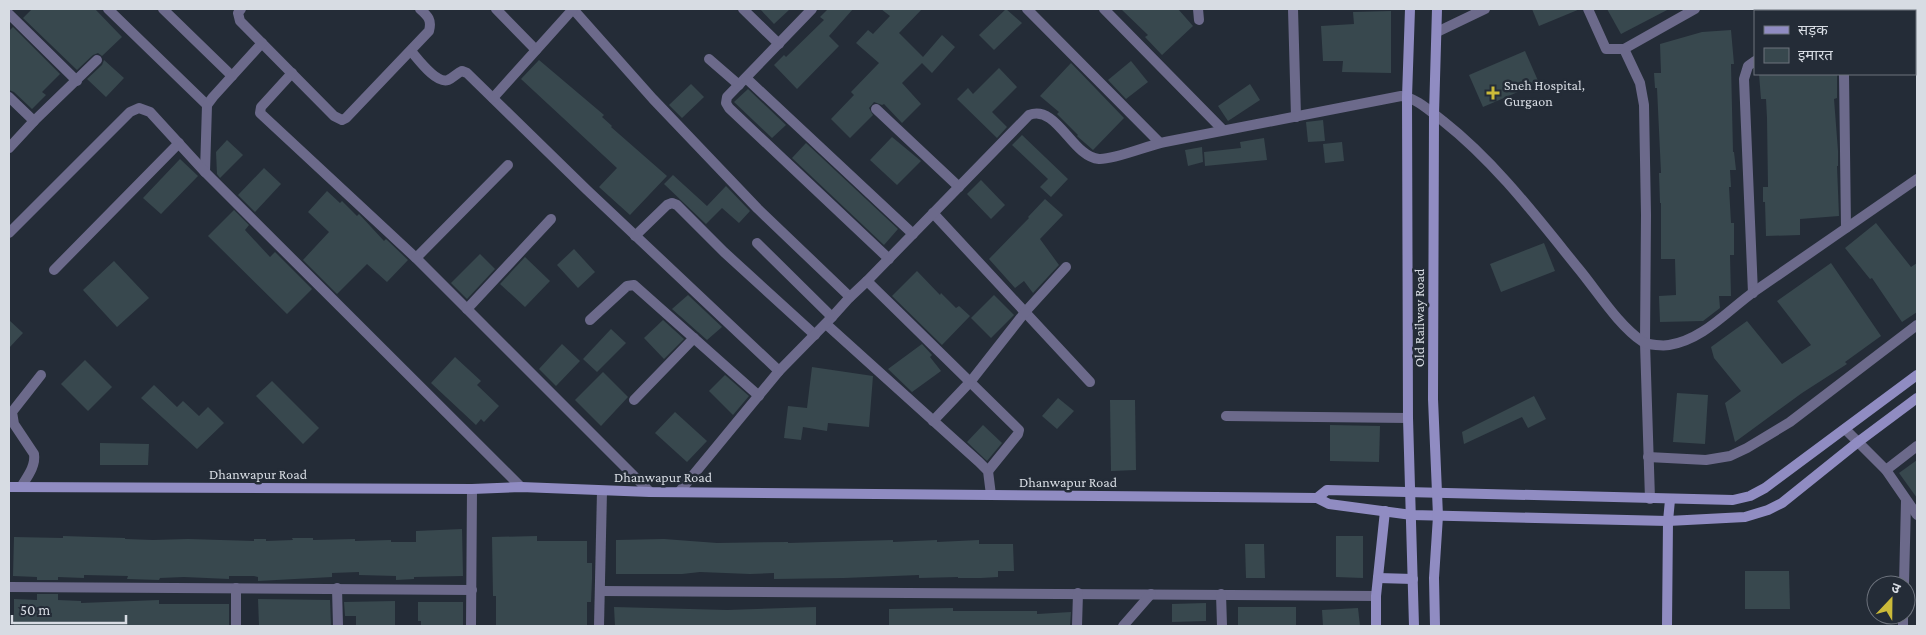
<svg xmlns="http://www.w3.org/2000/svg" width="1926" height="635" viewBox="0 0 1926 635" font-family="'Crimson Pro','Noto Sans Devanagari',serif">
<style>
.building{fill:#38484e}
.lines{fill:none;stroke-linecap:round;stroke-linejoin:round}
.street{stroke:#6c6a8b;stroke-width:10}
.secondary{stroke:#908cc2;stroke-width:10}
.poi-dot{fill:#cbba39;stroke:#242c37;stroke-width:2}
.labels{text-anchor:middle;stroke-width:5;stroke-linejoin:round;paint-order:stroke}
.poi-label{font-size:14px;fill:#d7dce3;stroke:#242c37;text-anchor:start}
.street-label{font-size:14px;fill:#d7dce3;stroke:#242c37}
</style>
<rect width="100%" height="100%" fill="#242c37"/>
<g class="building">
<polygon points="32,9 95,9 122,37 102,56 98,53 93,55 77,70 23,18"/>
<polygon points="760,9 790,9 774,24"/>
<polygon points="828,9 853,9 829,36 839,46 797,89 774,65 784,55 786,57 824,20 820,17"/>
<polygon points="881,9 922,9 899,33 923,57 942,35 955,47 932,73 922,63 902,83 921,104 902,123 884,104 882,105 874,102 869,108 873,115 850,138 831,119 854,95 851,92 879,63 856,43 868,30 873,34 890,16"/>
<polygon points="1006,9 1022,23 994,50 979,35"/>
<polygon points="1121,9 1178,9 1193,26 1162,55 1145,37 1148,35"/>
<polygon points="1532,9 1580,9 1539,26"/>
<polygon points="1607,9 1669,9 1621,34"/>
<polygon points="1391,11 1391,73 1342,72 1343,61 1323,61 1321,26 1354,24 1353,12"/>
<polygon points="13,27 60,74 42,92 46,95 32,109 14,92 9,90 9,31"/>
<polygon points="1731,30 1734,64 1731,64 1733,152 1734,152 1736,170 1730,170 1731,187 1729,187 1731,223 1734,223 1734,255 1730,255 1731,296 1719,296 1720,308 1703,321 1660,322 1659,296 1676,295 1675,259 1661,259 1661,203 1660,203 1659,173 1661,173 1657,88 1655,88 1654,73 1661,73 1660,44 1702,32"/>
<polygon points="1525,51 1539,83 1483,107 1469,75"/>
<polygon points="104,60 124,78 106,97 87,79 102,65"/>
<polygon points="539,60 604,115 602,117 612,126 611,127 667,176 630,215 599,187 617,168 521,79"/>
<polygon points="1131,61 1148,82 1126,99 1108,80"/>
<polygon points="1071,63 1124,118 1093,150 1077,136 1078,135 1057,114 1059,112 1040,96"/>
<polygon points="999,68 1017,87 992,112 1007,127 997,138 957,99 968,88 973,94"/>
<polygon points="1759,74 1837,74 1837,98 1834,99 1838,151 1838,166 1837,166 1839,216 1800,219 1800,235 1766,236 1765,202 1763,202 1763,187 1768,187 1767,118 1766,99 1761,99"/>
<polygon points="691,84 704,97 682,118 669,105"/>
<polygon points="1250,84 1260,100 1228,121 1218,106"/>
<polygon points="748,89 786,125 772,138 734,102"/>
<polygon points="1323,120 1325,141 1308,142 1306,122"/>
<polygon points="1022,135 1068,179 1051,197 1040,187 1048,179 1012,145"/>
<polygon points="892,137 921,161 897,185 870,160"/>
<polygon points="1264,138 1267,160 1205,166 1204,152 1241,148 1240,142"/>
<polygon points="227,140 243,155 220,178 217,174 216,152"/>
<polygon points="1342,142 1344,161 1325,163 1323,144"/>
<polygon points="806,143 898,229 884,245 792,158"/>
<polygon points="1202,147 1203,162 1188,166 1185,150"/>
<polygon points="180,159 198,176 161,214 143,198"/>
<polygon points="264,168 281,184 255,212 238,195"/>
<polygon points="673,175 707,206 726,186 750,211 739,223 722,208 706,224 664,184"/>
<polygon points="981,180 1005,205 991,219 967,194"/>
<polygon points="327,191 340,203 342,201 357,216 359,214 384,241 386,239 408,260 387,282 367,264 337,294 303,260 329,232 308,212"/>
<polygon points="1045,199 1063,215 1040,239 1059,265 1033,293 1024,281 1015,288 989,259 1029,218 1028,217"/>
<polygon points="234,210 249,225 245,230 270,257 275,252 312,289 287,314 208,236"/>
<polygon points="1876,223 1911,267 1917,263 1917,312 1902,322 1872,278 1870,279 1845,248"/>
<polygon points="1544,243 1555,271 1501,292 1490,264"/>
<polygon points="574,249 595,272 578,288 557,265"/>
<polygon points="480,254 495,269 467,299 451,283"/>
<polygon points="525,257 550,281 525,307 500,284"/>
<polygon points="114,261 149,298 117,327 83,290"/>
<polygon points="1831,263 1881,336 1845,362 1847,364 1802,393 1735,442 1725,403 1741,391 1714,358 1711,347 1747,321 1782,364 1811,345 1777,301"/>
<polygon points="917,271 940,295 941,293 956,308 959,306 970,316 942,345 892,296"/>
<polygon points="688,295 722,327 707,340 672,309"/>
<polygon points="994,295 1014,315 991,338 971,318"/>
<polygon points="9,320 23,333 9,348"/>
<polygon points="663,320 684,339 664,359 644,338"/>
<polygon points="611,329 626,343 597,372 583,359"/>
<polygon points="562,344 580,361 556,386 539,369"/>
<polygon points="922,344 932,355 930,357 941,371 912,392 888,369"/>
<polygon points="455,357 481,381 477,385 499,406 484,422 481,419 476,425 431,383"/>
<polygon points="85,360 112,387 88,411 61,384"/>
<polygon points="812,367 873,376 869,427 828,423 827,431 803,427 801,440 784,438 788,406 807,408"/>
<polygon points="603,372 628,397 601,426 575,400"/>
<polygon points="725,375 749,396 733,415 709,391"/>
<polygon points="272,381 319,428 303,444 256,396"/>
<polygon points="154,385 177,407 183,401 199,416 208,407 224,423 197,449 141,398"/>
<polygon points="1677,393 1708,395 1705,444 1673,442"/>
<polygon points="1534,396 1546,419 1528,428 1522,417 1464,444 1462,432"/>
<polygon points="1058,398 1074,411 1057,429 1042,416"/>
<polygon points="1110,400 1135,400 1136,470 1111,471"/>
<polygon points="675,412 707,441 687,462 655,433"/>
<polygon points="983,425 1002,443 987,461 967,442"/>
<polygon points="1330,425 1380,426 1379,462 1330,461"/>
<polygon points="100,443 149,444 148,465 100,465"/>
<polygon points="1917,460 1917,498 1899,473"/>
<polygon points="462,529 463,576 414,577 414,579 396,580 396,576 359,575 359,572 332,573 332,577 258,581 258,577 254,576 229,576 229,579 184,577 160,578 159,580 127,579 128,576 84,575 84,578 58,577 58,580 37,580 37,577 13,576 14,537 63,538 63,536 125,538 125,539 153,540 188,539 254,541 254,539 266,539 266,541 293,540 292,538 313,538 313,540 355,539 355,541 391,540 391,542 416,542 416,531"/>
<polygon points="537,536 537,541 587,541 587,563 592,563 592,579 591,602 587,602 587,626 496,626 496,596 493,596 492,537"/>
<polygon points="1336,536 1363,536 1363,578 1336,577"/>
<polygon points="664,539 717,543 788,542 788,543 893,540 893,542 937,540 937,542 979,540 979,544 1013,544 1014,571 998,571 998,577 981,578 958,578 958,577 919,578 919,575 844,578 774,579 774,573 750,574 700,572 682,574 616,574 616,540"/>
<polygon points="1245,544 1264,544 1265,578 1246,578"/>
<polygon points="1745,571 1789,571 1790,609 1745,609"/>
<polygon points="37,594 58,594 58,600 81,601 81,603 159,600 159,604 229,604 229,626 14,626 14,599 37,600"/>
<polygon points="258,599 330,600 331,626 259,626"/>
<polygon points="395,601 395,626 356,626 356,616 345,616 344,602"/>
<polygon points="418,602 463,602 463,626 421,626 421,621 418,621"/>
<polygon points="1206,603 1206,621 1172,622 1172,604"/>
<polygon points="614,607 727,610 816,607 816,626 615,626"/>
<rect x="1238" y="607" width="58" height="19"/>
<polygon points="953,608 953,611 1037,611 1037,614 1071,612 1070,626 889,626 889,609"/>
<polygon points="1358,608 1360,626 1323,626 1322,610"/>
</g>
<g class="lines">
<g class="street">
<polyline points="108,9 207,105"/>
<polyline points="163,9 232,76"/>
<path d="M241 9 238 13 240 21 334 116 342 120 346 118 429 31C432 20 428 16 420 9"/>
<polyline points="496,9 536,50"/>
<polyline points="573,9 653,99 758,209 850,297"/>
<polyline points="743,9 779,44"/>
<polyline points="812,9 727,97 726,103 729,108 889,259"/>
<polyline points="1027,9 1160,143"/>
<polyline points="1104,9 1223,130"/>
<polyline points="1198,9 1199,20"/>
<polyline points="1293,9 1296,117"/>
<polyline points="1588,9 1606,49 1624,49 1695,9"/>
<polyline points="9,14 77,81"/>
<polyline points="1915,16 1917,15"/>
<polyline points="1437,32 1485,9"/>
<polyline points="1624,49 1640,83 1644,105 1646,215 1645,343 1650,499"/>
<path d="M411 51C418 59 436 84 448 80 453 78 457 73 462 71L467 73 587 190 779 371"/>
<polyline points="709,59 739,85"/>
<polyline points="292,73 261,107 260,113 416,258 650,492"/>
<polyline points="1844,74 1846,228"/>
<polyline points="746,78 913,234"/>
<polyline points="9,97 34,121"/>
<polyline points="493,98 573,9"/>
<polyline points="876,109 959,187"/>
<polyline points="9,148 34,121 97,60"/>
<polyline points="205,172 207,105 213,97 262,43"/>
<polyline points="933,213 1090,382"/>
<polyline points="9,233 130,112 139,108 150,112 205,172 521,487"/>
<polyline points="635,236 667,205 672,203 677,205 724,252 815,335"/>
<polyline points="757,243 832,317"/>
<polyline points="416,258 508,165"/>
<polyline points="54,270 179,143"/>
<polyline points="867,281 1019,430 1018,434 988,471"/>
<polyline points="1753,293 1744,79 1748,66 1755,61"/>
<polyline points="467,309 551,219"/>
<polyline points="590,320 627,286 634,285 759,396"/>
<polyline points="826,324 979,462 988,471 991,495"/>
<polyline points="634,400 694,338"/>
<polyline points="1226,416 1408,418"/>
<polyline points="933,421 971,381 1026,311 1066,267"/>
<polyline points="1845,429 1886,470 1917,515"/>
<polyline points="1648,457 1706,460 1730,456 1747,448 1790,422 1917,325"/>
<polyline points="1886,470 1917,446"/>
<path d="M21 487C27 477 36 466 34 454L14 424 12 412 41 375"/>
<path d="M680 491 779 371 832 317 850 297 867 281 1029 115C1057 104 1072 157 1099 159 1114 160 1149 145 1165 142 1244 126 1322 112 1401 96 1415 97 1431 112 1443 121 1495 162 1536 216 1578 268 1598 292 1617 324 1643 342 1649 345 1663 346 1669 345 1703 340 1728 310 1755 291 1809 254 1863 216 1917 179"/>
<polyline points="1904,585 1906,501"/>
<polyline points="9,587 472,590"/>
<polyline points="337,588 338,626"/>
<polyline points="601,591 1376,596"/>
<polyline points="1221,594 1222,626"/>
<polyline points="236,626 236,588"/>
<polyline points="471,626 472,489"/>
<polyline points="599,626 602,491"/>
<polyline points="1077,626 1078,593"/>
<polyline points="1123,626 1151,594"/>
<polyline points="1903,626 1903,615"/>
</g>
<g class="secondary">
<polyline points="1410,9 1407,97 1408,418 1414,626"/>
<polyline points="9,487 472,489 521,487 650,492 1317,498 1329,504 1412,515 1668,521 1745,517 1768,510 1782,503 1858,442 1917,398"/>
<polyline points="1317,498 1327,490 1733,500 1750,496 1765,488 1917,375"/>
<polyline points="1378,578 1413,579"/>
<polyline points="1376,626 1376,596 1385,511"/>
<polyline points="1435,626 1434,578 1438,516 1433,399 1434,114 1437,9"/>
<polyline points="1667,626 1668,521 1670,500"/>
</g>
</g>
<path class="poi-dot" d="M1490.5 85.5h5v5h5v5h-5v5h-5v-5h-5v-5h5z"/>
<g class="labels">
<g class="poi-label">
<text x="1504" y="90">Sneh Hospital,<tspan x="1504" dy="16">Gurgaon</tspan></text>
</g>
<g class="street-label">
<text transform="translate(1419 318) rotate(-90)" y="5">Old Railway Road</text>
<text x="258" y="479">Dhanwapur Road</text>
<text x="663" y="482">Dhanwapur Road</text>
<text x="1068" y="487">Dhanwapur Road</text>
</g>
</g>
<rect width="1926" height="635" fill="none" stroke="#d7dce3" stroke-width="20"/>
<rect x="1754" y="10" width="162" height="65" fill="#242c37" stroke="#6c727c"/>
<rect x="1764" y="26" width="25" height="8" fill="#908cc2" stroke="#6c727c"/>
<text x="1798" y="35" font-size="15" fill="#d7dce3">सड़क</text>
<rect x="1764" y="48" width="25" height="15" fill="#38484e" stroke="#6c727c"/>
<text x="1798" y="60" font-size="15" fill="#d7dce3">इमारत</text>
<g transform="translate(1891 600) rotate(22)"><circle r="24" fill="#242c37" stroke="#6c727c"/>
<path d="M0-4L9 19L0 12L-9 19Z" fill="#cbba39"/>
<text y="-8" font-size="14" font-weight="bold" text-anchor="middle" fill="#d7dce3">उ</text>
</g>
<path d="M12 615v8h114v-8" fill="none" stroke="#d7dce3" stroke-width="2.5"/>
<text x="20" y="615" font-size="15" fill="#d7dce3" stroke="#242c37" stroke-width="4" paint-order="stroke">50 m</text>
</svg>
